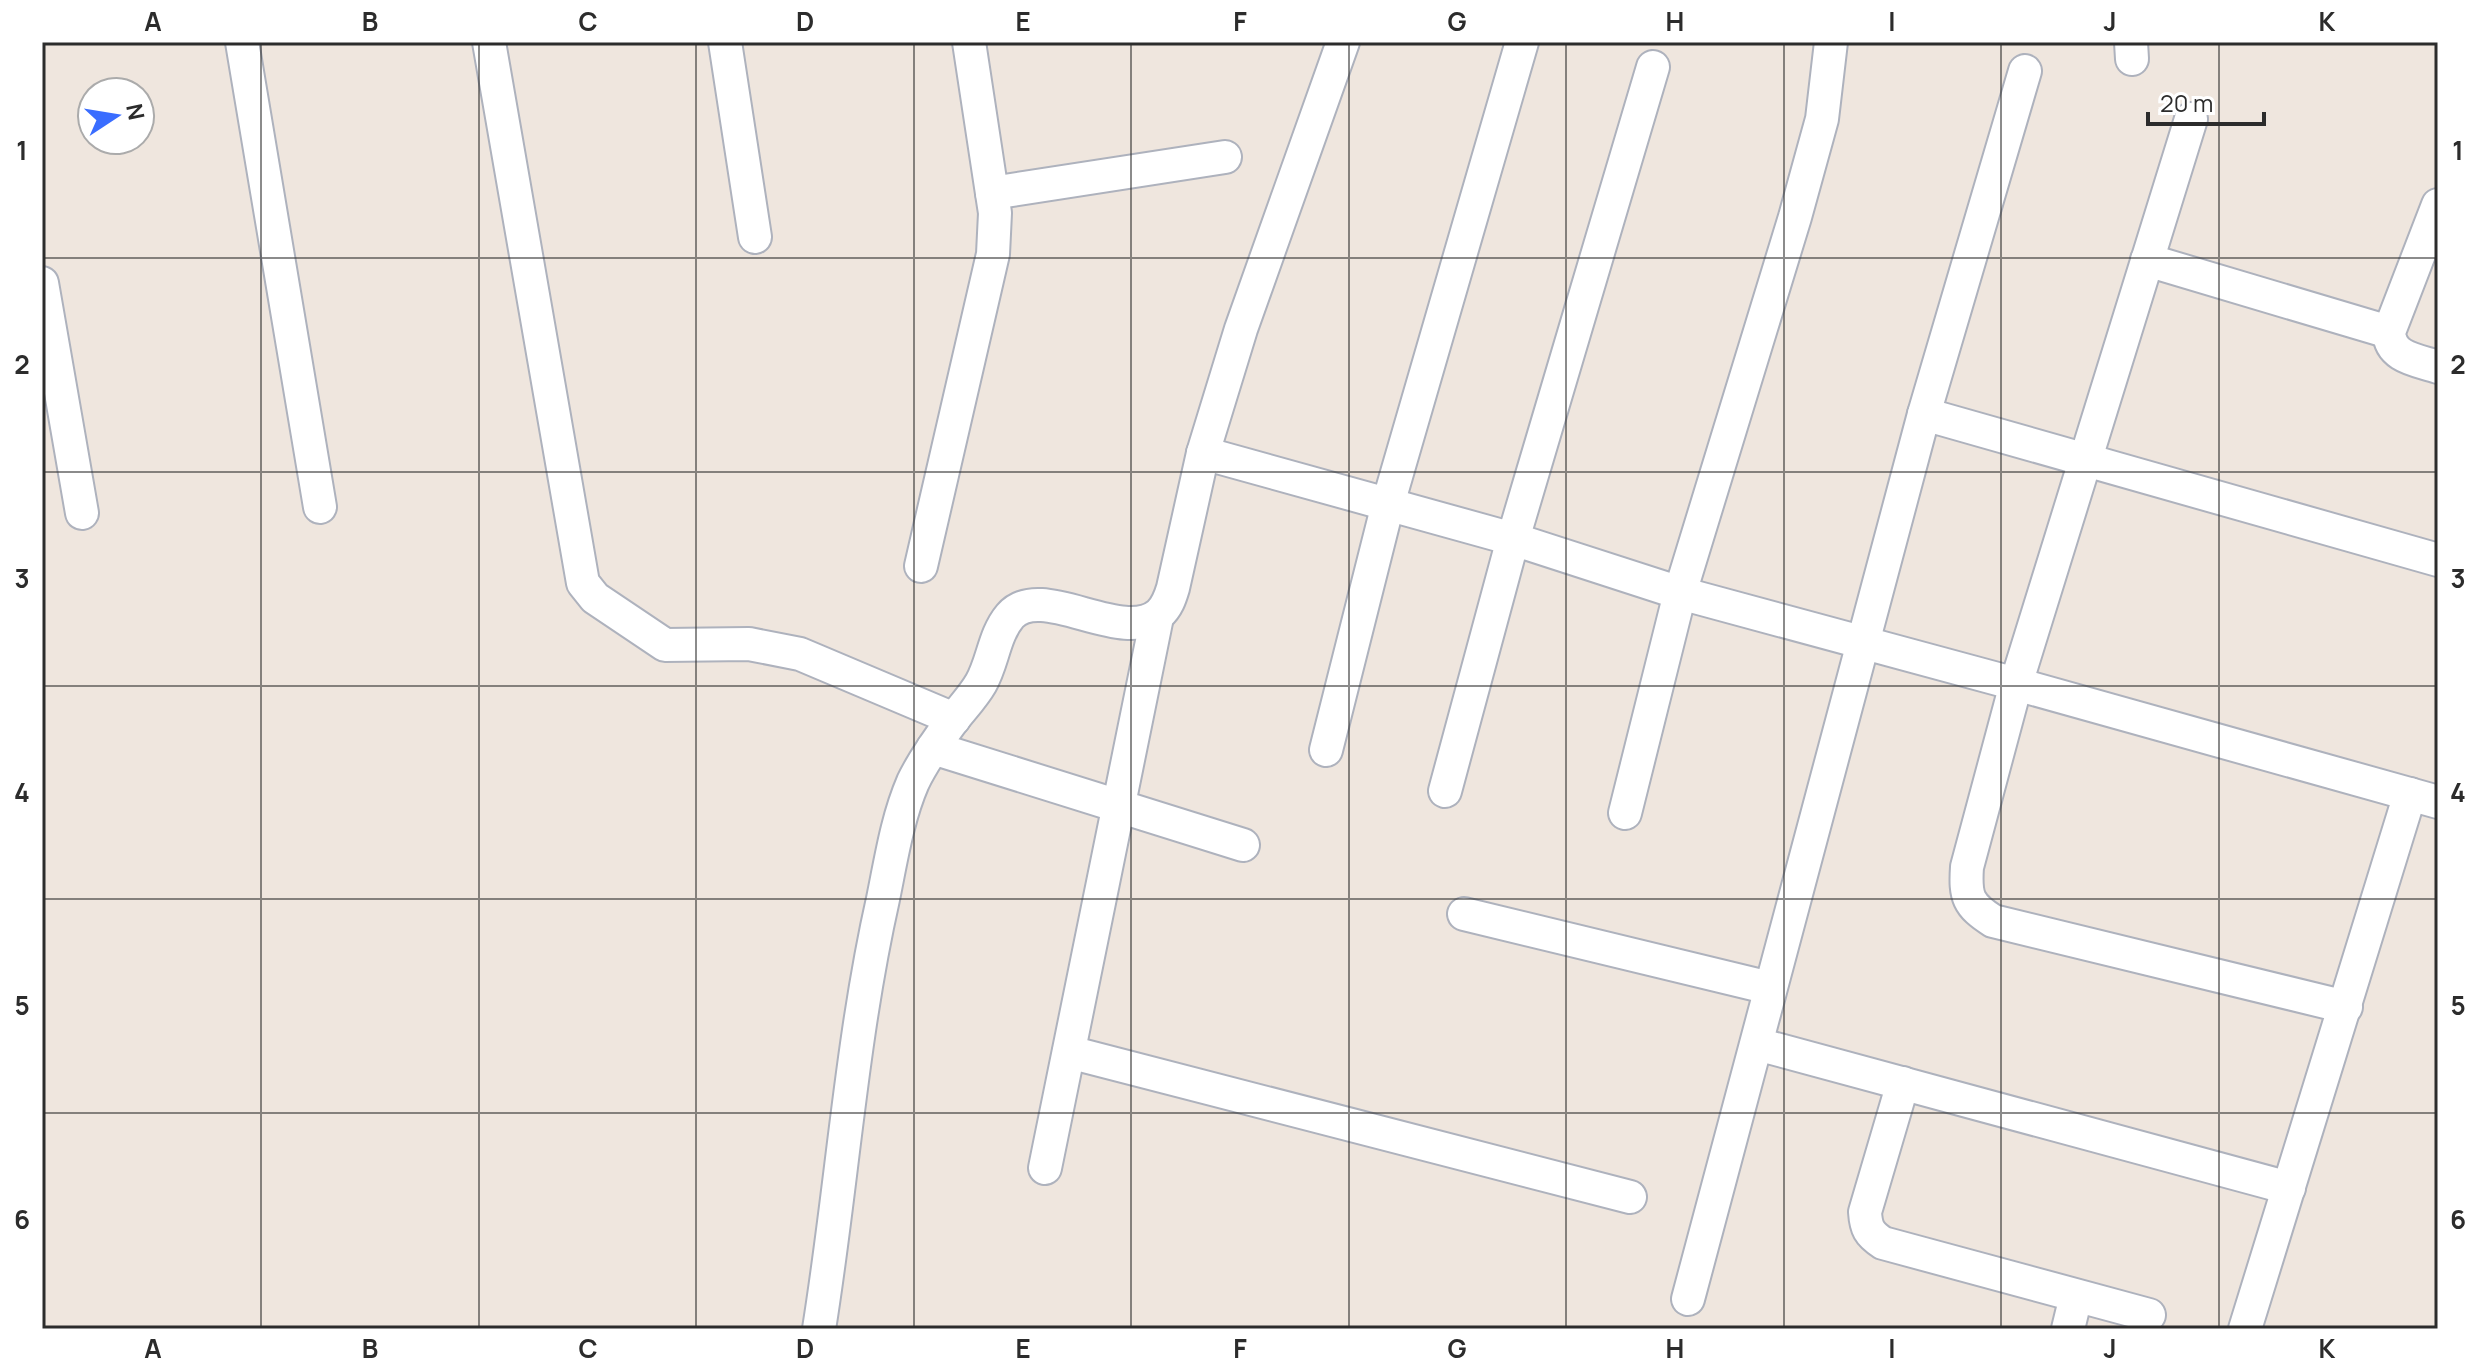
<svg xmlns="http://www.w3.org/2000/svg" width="2480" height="1371" viewBox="0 0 2480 1371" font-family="Manrope,sans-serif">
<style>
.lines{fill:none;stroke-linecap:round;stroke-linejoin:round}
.minor-casing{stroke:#aeb2bd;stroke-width:36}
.minor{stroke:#fff;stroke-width:32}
.grid{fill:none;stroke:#2c2c2c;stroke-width:2;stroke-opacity:0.55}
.neatline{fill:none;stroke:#2c2c2c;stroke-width:3}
.grid-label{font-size:26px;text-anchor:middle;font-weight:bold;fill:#2c2c2c}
</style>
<rect width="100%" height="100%" fill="#efe6de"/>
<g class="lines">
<g class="minor-casing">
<g id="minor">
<polyline points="242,42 320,507"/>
<polyline points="489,42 583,583 595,598 665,645 749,644 800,654 954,719"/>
<polyline points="725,42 755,237"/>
<polyline points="2131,42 2132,59"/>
<path d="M2191 119 2016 684 1967 867C1965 897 1968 905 1993 921L2346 1007"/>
<polyline points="992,193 1225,157"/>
<path d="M2438 205 2389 332C2390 358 2417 360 2438 367"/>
<polyline points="2147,260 2389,332"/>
<polyline points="42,283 82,513"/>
<polyline points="1924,414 2025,71"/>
<polyline points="1203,453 1513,539 1680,593 2016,684 2438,802"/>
<polyline points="921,566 993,254 995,213 969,42"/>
<polyline points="933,748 1243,845"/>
<polyline points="1326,750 1388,504 1522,42"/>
<polyline points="1445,791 1513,539 1653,67"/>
<polyline points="1625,813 1680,593 1795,217 1822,119 1831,42"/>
<polyline points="1464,914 1770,988"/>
<polyline points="1757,1044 2289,1188"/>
<polyline points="1069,1052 1630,1197"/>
<path d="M1903 1083 1865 1212C1866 1228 1869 1234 1883 1243L2149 1315"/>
<polyline points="1045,1168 1157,617"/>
<polyline points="1688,1299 1924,414 2438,560"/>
<path d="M819 1329C842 1186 851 1041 883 899 891 860 897 819 913 782 923 761 938 740 952 721 962 708 973 697 981 683 993 662 994 635 1010 616 1041 580 1122 646 1159 614 1167 607 1170 598 1173 588L1203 453 1241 329 1343 42"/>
<polyline points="2068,1329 2076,1296"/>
<polyline points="2245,1329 2410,794"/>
</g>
</g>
<use href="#minor" class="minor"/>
</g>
<path class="grid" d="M261 42V1329M479 42V1329M696 42V1329M914 42V1329M1131 42V1329M1349 42V1329M1566 42V1329M1784 42V1329M2001 42V1329M2219 42V1329M42 258H2438M42 472H2438M42 686H2438M42 899H2438M42 1113H2438"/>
<rect width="2480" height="1371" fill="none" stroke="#ffffff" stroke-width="88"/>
<g transform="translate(116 116) rotate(78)"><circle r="38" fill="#ffffff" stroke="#ababab" stroke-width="2"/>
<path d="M0-6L14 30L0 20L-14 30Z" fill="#3a6dff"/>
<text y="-12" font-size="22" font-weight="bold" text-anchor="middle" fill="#2c2c2c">N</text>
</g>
<path d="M2148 112v12h116v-12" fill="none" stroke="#2c2c2c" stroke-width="4"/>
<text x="2160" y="112" font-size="24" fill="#2c2c2c" stroke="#ffffff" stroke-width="6" paint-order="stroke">20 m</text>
<rect x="44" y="44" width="2392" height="1283" class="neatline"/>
<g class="grid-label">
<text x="153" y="31">A</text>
<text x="370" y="31">B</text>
<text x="588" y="31">C</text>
<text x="805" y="31">D</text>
<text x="1023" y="31">E</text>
<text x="1240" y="31">F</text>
<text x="1457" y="31">G</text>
<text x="1675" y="31">H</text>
<text x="1892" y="31">I</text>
<text x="2110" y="31">J</text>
<text x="2327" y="31">K</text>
<text x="22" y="160">1</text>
<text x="2458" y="160">1</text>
<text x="22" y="374">2</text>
<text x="2458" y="374">2</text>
<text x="22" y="588">3</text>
<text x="2458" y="588">3</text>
<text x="22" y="802">4</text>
<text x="2458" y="802">4</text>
<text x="22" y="1015">5</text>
<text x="2458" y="1015">5</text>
<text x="22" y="1229">6</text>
<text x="2458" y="1229">6</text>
<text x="153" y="1358">A</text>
<text x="370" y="1358">B</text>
<text x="588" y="1358">C</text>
<text x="805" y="1358">D</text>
<text x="1023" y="1358">E</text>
<text x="1240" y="1358">F</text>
<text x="1457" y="1358">G</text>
<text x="1675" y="1358">H</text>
<text x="1892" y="1358">I</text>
<text x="2110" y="1358">J</text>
<text x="2327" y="1358">K</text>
</g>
</svg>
